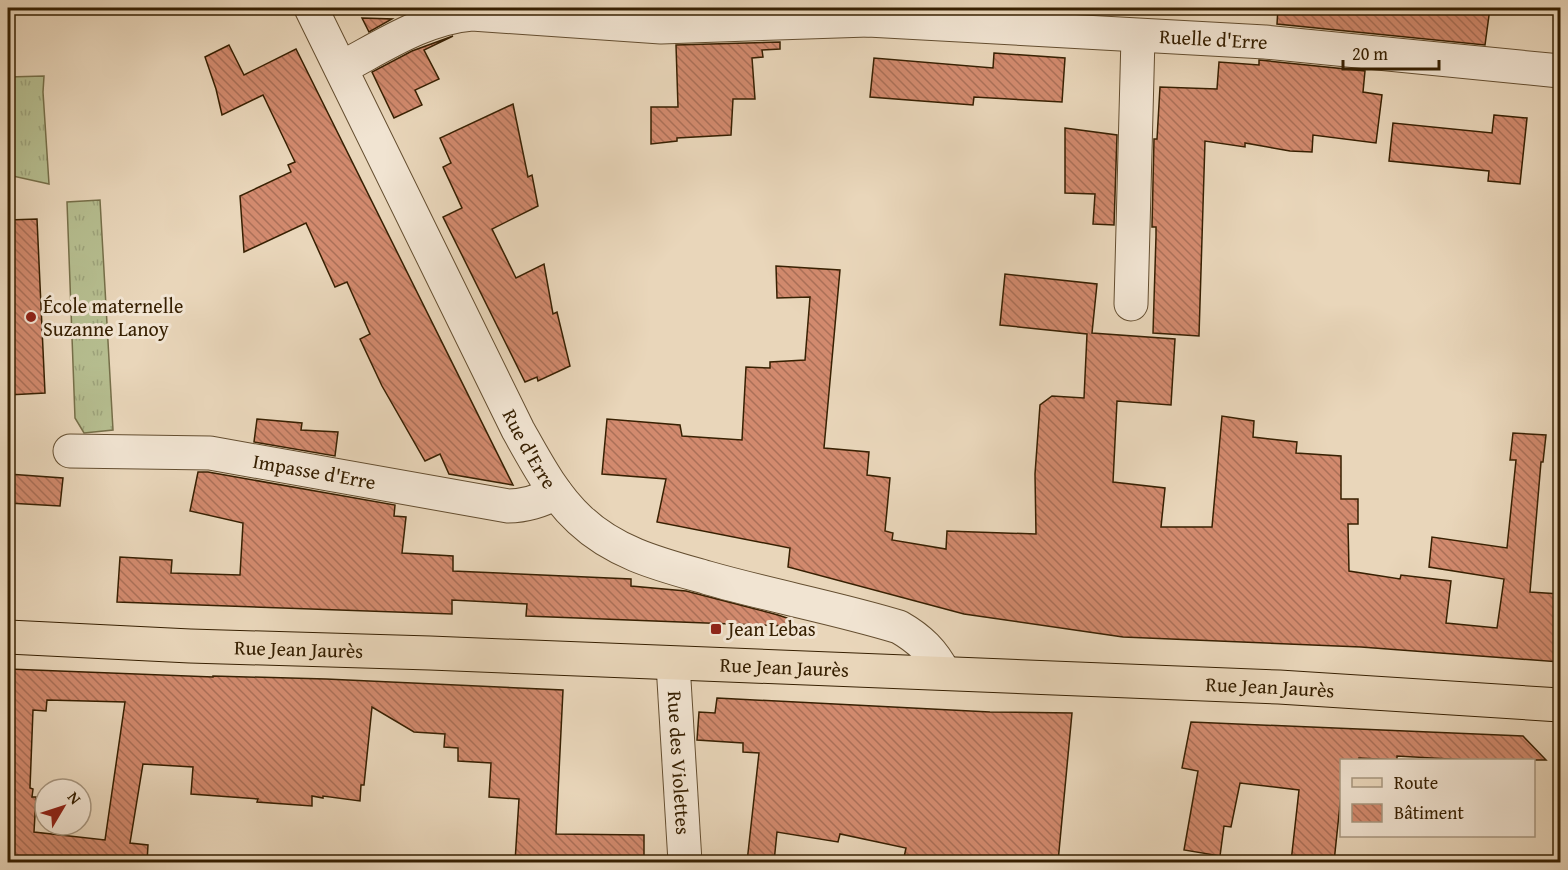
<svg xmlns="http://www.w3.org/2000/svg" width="1568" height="870" viewBox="0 0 1568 870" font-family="'Gentium Book Plus',serif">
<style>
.grass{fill:url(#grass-tufts);stroke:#766f49;stroke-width:1.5}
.building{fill:url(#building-back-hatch);stroke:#372002;stroke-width:1.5;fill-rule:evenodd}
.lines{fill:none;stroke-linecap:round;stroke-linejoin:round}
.minor-casing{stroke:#644e30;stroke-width:35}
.tertiary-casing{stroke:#644e30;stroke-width:35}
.primary-casing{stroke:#372002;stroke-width:35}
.minor{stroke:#f1e4d2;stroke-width:33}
.tertiary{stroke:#f1e4d2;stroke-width:33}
.primary{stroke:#e9d6ba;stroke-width:33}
.poi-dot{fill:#8f2418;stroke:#f1e4d2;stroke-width:2}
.labels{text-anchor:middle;stroke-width:6;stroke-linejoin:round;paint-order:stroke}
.street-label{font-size:20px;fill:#372002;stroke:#f1e4d2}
.poi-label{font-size:20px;fill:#372002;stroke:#f1e4d2;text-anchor:start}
</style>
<defs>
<pattern id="grass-tufts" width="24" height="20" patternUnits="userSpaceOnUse" patternTransform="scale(1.5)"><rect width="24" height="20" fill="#b6be90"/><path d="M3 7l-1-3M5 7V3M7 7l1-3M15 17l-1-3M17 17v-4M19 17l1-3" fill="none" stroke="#9da37b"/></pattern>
<pattern id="building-back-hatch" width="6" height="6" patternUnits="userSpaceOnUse" patternTransform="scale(1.5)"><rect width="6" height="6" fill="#d28a6e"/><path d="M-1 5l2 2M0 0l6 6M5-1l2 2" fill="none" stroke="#ab7058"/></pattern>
</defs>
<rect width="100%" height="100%" fill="#e9d6ba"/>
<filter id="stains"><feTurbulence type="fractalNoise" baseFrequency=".00333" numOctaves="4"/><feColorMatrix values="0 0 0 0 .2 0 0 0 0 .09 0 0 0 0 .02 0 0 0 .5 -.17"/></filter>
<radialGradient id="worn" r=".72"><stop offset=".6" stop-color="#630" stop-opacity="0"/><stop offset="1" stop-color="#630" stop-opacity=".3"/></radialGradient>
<g class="grass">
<polygon points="44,76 43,92 49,184 8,175 8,77"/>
<polygon points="100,200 113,430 84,433 75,418 67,202"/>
</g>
<g class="building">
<polygon points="1278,8 1490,8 1485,45 1277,24"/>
<polygon points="362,18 392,19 369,32"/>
<polygon points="453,36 424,50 439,79 415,90 422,105 394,118 372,72 412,51"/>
<polygon points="780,42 780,49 762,50 763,57 752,58 755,99 733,99 731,135 677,138 677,141 651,144 651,107 678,107 676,45"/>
<polygon points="229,45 244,75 296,49 513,485 449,474 440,454 425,461 382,386 360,339 370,334 347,282 335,287 306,223 244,252 240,196 291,172 288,165 295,162 263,95 222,115 216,89 205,57"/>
<polygon points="994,53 1065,58 1062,102 974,97 973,105 870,97 874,58 993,68"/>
<polygon points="1259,60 1365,71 1363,92 1382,95 1376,143 1313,135 1312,152 1290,151 1245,143 1245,147 1205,141 1199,336 1153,333 1156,236 1156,227 1152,227 1154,139 1157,139 1160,87 1217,89 1219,62 1259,65"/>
<polygon points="513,104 528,177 532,175 538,206 492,229 516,278 544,264 553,314 557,312 570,366 538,381 537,377 525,382 443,217 462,208 443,167 451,163 440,138"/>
<polygon points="1494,115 1527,118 1520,184 1488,181 1489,171 1389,161 1393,123 1492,133"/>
<polygon points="1065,128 1117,135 1114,225 1093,224 1095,194 1065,193"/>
<polygon points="37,219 45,393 8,395 8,220"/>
<polygon points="776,266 840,270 824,448 869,452 867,475 890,478 885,531 893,533 892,540 946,549 947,531 1036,534 1035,474 1040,405 1052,396 1084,398 1087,334 1000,325 1005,274 1097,284 1092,333 1175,339 1171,405 1117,401 1113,482 1165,488 1161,527 1212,527 1222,416 1254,421 1253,437 1297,442 1296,453 1341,456 1341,499 1358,499 1358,524 1348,524 1349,571 1400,579 1401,575 1451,581 1446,623 1497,628 1504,579 1429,567 1432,537 1507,548 1516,460 1510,460 1513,433 1546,435 1543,462 1541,462 1530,592 1560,594 1560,662 1361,647 1123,637 964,614 788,567 790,548 657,522 666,479 602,474 607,419 680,425 682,436 742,440 746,367 770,368 770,362 805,360 810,297 777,298"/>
<polygon points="257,419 302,423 301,430 338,432 335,456 254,442"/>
<polygon points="198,472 208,472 395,505 394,516 406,517 402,553 453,556 453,571 631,579 631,586 686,591 778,615 787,618 786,626 526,616 527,604 452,600 452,614 117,602 120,557 172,560 171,573 240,575 243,523 190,511"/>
<polygon points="8,474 63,478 60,506 8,503"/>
<path d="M8 669 213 677V676L326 679 563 690 556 834 644 835V862H515L519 799 489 797 491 763 458 761V748L444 747 445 734 414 732 372 707 364 785H361L360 801 323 796V798L312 796V806L257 802 258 799 191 794 193 767 143 764 130 843 148 845 147 862H8ZM47 700 125 702 105 840 34 832 36 797H32L33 789 30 788 33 710 46 711Z"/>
<polygon points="717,698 990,712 1072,713 1058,862 903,862 906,848 840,834 838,842 777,832 774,862 747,862 759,753 743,752 743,743 697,740 699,712 715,713"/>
<polygon points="1191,722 1523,736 1546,760 1467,760 1397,756 1397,760 1359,758 1359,760 1341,760 1341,795 1334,862 1291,862 1299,790 1240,783 1231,827 1224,826 1220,856 1184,850 1198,771 1182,768"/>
</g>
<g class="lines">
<g class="minor-casing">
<g id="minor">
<path id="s1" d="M868 8V20L1265 42 1560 71"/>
<path d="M341 68C383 46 424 18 472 14L661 27 868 20"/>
<polyline points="1131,304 1138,37"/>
<path id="s2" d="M70 451 210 453 508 506C526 506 540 501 556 493"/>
<path id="s3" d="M673 664 685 862"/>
</g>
</g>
<g class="tertiary-casing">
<g id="tertiary">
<path id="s4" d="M311 8 518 430C536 462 553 495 580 520 616 554 662 565 708 578 771 596 837 608 899 627 920 639 933 652 944 673"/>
</g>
</g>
<g class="primary-casing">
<g id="primary">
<path id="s5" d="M8 637 190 646 430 653 1279 687 1560 705"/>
</g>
</g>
<use href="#minor" class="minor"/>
<use href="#tertiary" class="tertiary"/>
<use href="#primary" class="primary"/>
</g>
<g class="poi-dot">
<circle cx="31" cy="317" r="6"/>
<rect x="710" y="623" width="12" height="12" rx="3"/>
</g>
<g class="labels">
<g class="street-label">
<text dy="7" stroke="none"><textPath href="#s1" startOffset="358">Ruelle d'Erre</textPath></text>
<text dy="7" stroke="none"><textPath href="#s4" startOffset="492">Rue d'Erre</textPath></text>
<text dy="7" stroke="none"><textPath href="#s2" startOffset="246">Impasse d'Erre</textPath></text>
<text dy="7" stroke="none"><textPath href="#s5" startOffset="291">Rue Jean Jaurès</textPath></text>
<text dy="7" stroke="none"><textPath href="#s5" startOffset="777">Rue Jean Jaurès</textPath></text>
<text dy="7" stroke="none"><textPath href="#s5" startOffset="1263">Rue Jean Jaurès</textPath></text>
<text dy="7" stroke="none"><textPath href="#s3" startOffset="99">Rue des Violettes</textPath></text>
</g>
<g class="poi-label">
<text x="43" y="313">École maternelle<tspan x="43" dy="23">Suzanne Lanoy</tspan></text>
<text x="728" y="636">Jean Lebas</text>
</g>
</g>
<rect width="1568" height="870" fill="none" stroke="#e9d6ba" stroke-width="30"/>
<rect x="9" y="9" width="1550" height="852" fill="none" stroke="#372002" stroke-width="3"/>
<rect x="15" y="15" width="1538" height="840" fill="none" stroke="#372002" stroke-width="1.5"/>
<rect x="1340" y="759" width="195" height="78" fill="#f1e4d2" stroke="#a7967f" stroke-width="1.5"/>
<rect x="1352" y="778" width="30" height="9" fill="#e9d6ba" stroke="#a7967f" stroke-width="1.5"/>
<text x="1394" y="789" font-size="18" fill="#372002">Route</text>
<rect x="1352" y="804" width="30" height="18" fill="url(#building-back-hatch)" stroke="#a7967f" stroke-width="1.5"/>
<text x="1394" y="819" font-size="18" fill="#372002">Bâtiment</text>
<g transform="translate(63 807) rotate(51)"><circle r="28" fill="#f1e4d2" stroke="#a7967f" stroke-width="1.5"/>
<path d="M0-4.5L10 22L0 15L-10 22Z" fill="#8f2418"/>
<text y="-9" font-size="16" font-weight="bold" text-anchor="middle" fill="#372002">N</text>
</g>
<path d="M1343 60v9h96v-9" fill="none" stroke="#372002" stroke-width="3"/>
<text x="1352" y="60" font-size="18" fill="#372002" stroke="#f1e4d2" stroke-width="4.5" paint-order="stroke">20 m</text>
<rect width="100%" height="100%" filter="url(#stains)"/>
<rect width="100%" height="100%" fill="url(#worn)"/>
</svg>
